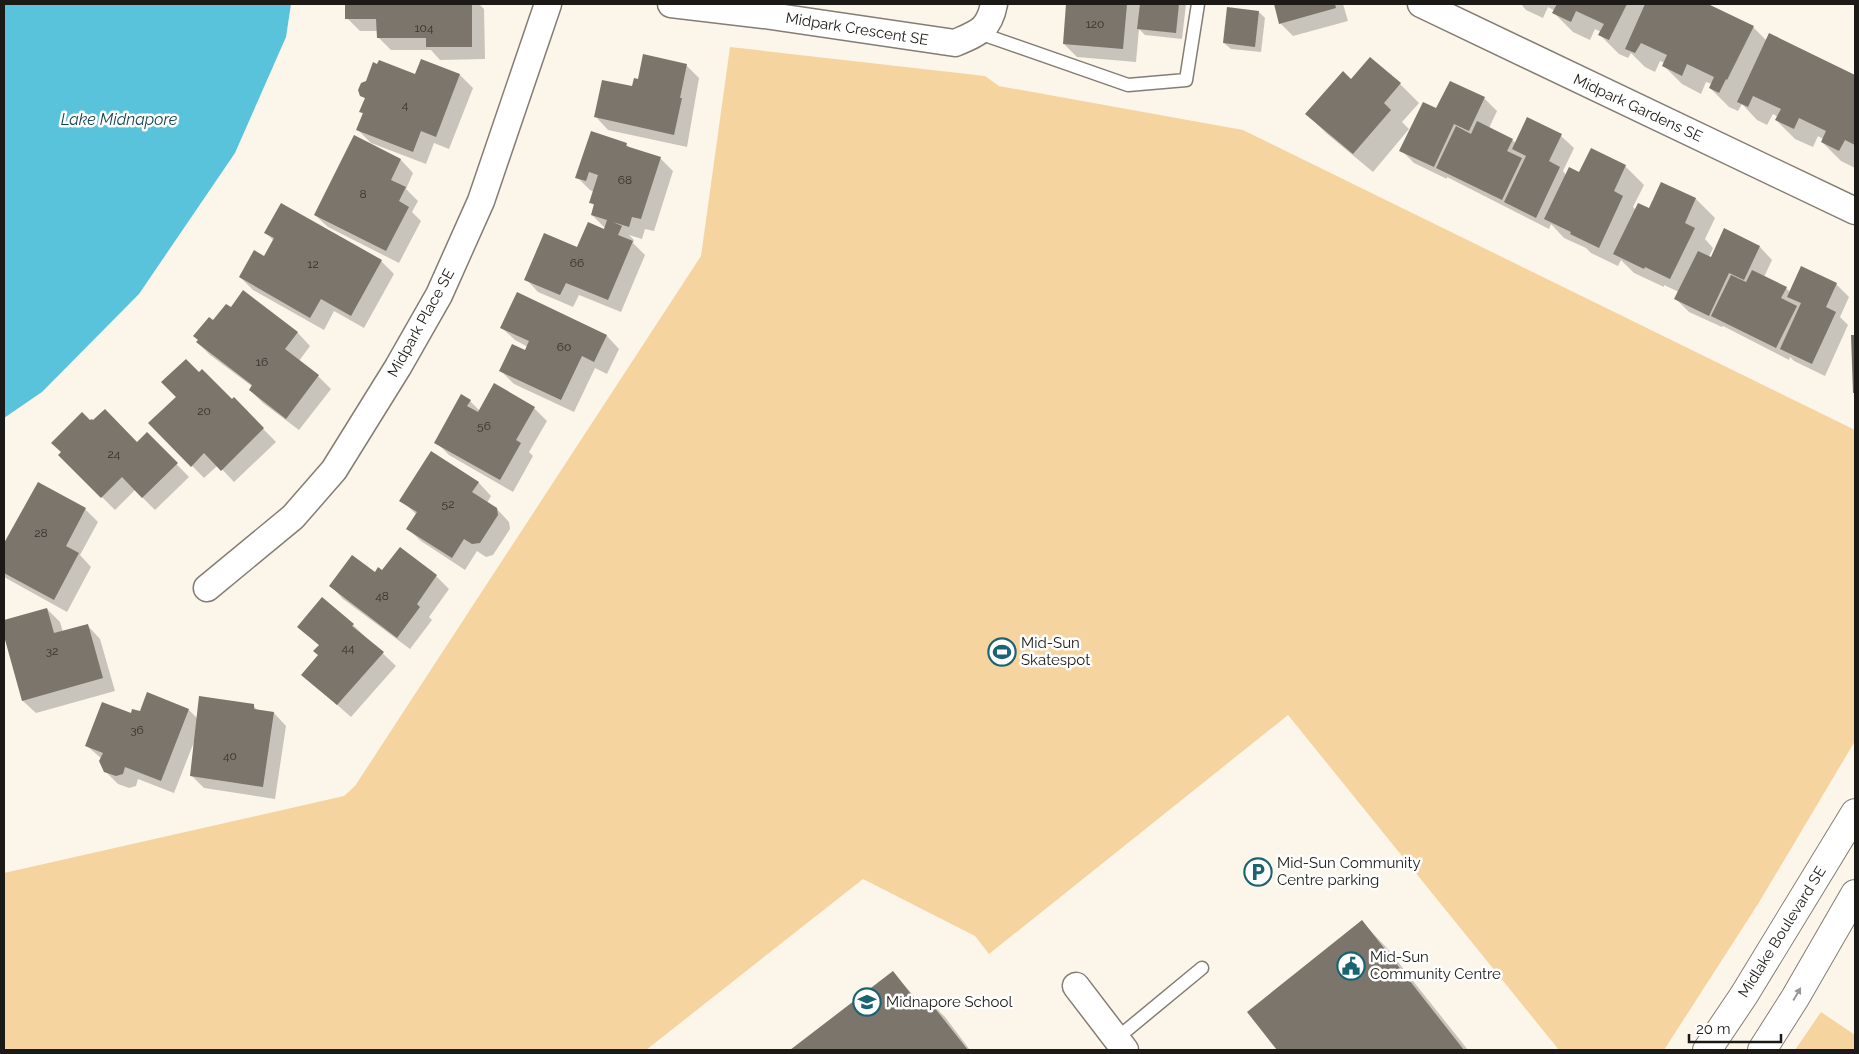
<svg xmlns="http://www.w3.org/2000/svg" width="1859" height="1054" viewBox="0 0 1859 1054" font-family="Raleway,sans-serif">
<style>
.green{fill:#f6d49f}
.water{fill:#58c3da}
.shadow{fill:#0003}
.building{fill:#7b756c}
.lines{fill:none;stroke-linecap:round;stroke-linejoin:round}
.service-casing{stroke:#847d74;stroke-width:15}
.minor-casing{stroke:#847d74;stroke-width:29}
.tertiary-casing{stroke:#847d74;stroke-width:30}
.service{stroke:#fff;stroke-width:12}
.minor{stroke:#fff;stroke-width:26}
.tertiary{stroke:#fff;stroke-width:28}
.oneway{fill:#999896}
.labels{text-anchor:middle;stroke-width:5;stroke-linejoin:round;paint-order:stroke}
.number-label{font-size:12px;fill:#34312c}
.street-label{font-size:15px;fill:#1c1a16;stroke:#fff}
.poi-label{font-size:15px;fill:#1c1a16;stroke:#fff;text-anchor:start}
.water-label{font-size:16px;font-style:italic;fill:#15454f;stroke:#fff}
</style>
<rect width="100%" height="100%" fill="#fcf5ea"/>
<g class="green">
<polygon points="730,47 985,76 999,86 1243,130 1855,430 1855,741 1758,904 1664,1050 1559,1050 1288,715 989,954 975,936 863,879 646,1050 4,1050 4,873 344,796 355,786 701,256"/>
<polygon points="1821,1012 1855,1035 1855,1046 1853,1050 1795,1050"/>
</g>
<polygon class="water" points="4,4 291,4 286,37 235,153 139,294 42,392 4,418"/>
<g class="shadow">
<polygon points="347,4 479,4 484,9 485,59 440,60 431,50 391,50 378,37 378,31 360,31 347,18"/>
<polygon points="1067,4 1186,4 1182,39 1145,35 1139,29 1136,62 1077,57 1064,44"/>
<polygon points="1275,4 1343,4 1348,21 1293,36 1280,23"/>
<polygon points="1521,4 1705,4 1753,27 1767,41 1769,35 1855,76 1855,168 1841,161 1822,142 1823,139 1818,136 1813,147 1795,139 1776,120 1778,117 1773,114 1767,125 1757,120 1742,104 1738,111 1729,107 1710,88 1712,84 1706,82 1701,94 1682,84 1663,65 1665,63 1660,61 1655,72 1645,67 1631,53 1628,58 1619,54 1600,35 1601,32 1595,29 1590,40 1573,32 1554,13 1555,11 1548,7 1543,18 1526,10"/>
<polygon points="1259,12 1265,18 1261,52 1231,49 1224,43"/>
<polygon points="422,60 460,75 473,88 449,149 434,143 426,164 371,143 358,130 364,115 361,112 366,99 361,95 416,76"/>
<polygon points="686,65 699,78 687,147 608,130 596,117 633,88 639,81"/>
<polygon points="1400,84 1419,103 1402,122 1409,129 1373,172 1326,133 1307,114"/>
<polygon points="1484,98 1497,111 1489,128 1512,140 1516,143 1561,136 1574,148 1563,171 1566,175 1625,166 1644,185 1633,207 1636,210 1649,209 1661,183 1696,199 1715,218 1705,239 1713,248 1709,257 1711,258 1760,247 1772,260 1764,277 1786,288 1790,292 1836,284 1849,297 1840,317 1848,325 1825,376 1794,361 1790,357 1789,360 1723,326 1722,327 1689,312 1676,299 1679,292 1664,285 1664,287 1634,273 1621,260 1618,266 1591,253 1586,248 1564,238 1551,224 1549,229 1447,177 1447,179 1414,163 1401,150 1437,110"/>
<polygon points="355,137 401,160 413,173 406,189 418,201 412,212 421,221 399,263 328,227 315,215"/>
<polygon points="626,144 630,148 660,158 673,171 654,231 645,229 642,239 629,235 634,240 633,243 645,255 621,312 579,295 573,307 538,292 526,279 578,248 604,230 605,228 592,215 595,206 590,202 594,192 590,190 577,177"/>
<polygon points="266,233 381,261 394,274 364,328 334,311 324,330 253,290 240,277 264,258 274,241"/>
<polygon points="243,292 298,333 310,346 299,361 318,376 331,389 299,430 263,403 250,390 253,387 210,355 197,342 213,322 231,309"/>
<polygon points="502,328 607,336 619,349 607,374 595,368 574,412 514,384 501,371 526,352 528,347 515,340"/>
<polygon points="1852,337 1855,337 1855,394 1854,393"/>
<polygon points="199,374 232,401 234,399 276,442 234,482 218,465 204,478 150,423"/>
<polygon points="470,401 480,411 534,408 547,421 529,452 533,456 513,492 449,455 436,442"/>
<polygon points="90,422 137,443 147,434 189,477 155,510 135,490 115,510 60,455"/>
<polygon points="431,453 479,483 491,496 487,503 496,508 509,522 510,529 493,555 486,557 477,551 465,570 421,541 408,529 417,515 401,500"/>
<polygon points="38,483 85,509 98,522 80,555 91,567 67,612 4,577 4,546"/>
<polygon points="382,572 436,576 449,589 429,617 432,620 410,649 343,599 331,586"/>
<polygon points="47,609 60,622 63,632 88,626 100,639 115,691 36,713 23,701 4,631 4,622"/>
<polygon points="353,625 396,666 351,717 303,675 319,655 320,646 299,627"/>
<polygon points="253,705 258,711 274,713 286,726 275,799 204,788 191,775 194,742 174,793 138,779 136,786 129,788 118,784 105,771 102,759 87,746 131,715 189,710 198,719"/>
<polygon points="1362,922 1386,947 1468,1050 1279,1050 1248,1012"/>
<polygon points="893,972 920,1003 926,998 945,1017 970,1050 792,1050"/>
</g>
<g class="building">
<polygon points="345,4 472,4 472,47 426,47 426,38 377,38 376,19 345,19"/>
<polygon points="1066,4 1127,4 1123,49 1063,44"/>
<polygon points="1140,4 1179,4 1176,33 1137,29"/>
<polygon points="1274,4 1335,4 1336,8 1279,24"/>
<polygon points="1557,4 1627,4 1609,40 1598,35 1604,24 1576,11 1571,22 1552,13"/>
<polygon points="1645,4 1708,4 1754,26 1727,80 1726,79 1719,93 1709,88 1714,77 1687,64 1682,76 1662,66 1667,55 1641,43 1635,53 1625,49"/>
<polygon points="1227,7 1259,11 1255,47 1223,43"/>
<polygon points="1769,33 1855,75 1855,145 1845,140 1839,151 1821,142 1826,131 1799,118 1794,129 1775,120 1781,109 1753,96 1748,107 1737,102"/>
<polygon points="643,54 687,64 680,98 682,98 674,135 594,117 602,80 632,86 634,78 638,79"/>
<polygon points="1370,57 1401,83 1384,103 1391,110 1353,154 1305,114 1343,71 1351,79"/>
<polygon points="421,59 460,74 436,137 421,131 413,152 356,130 363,113 359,112 365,98 360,96 358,90 361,83 366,81 373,62 377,64 379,60 415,74"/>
<polygon points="1450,81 1485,97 1469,131 1454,124 1434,167 1399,151 1423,102 1436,108"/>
<polygon points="1527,117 1562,134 1549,161 1560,167 1536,218 1504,202 1526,156 1512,149"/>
<polygon points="1477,121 1513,139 1507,151 1522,158 1502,200 1436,168 1456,126 1471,134"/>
<polygon points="591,131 627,143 626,146 661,157 641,219 632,217 629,227 613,222 622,226 618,235 633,241 608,300 566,283 560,295 524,280 544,233 577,247 588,222 604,229 607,220 591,215 594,204 589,203 598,175 589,172 586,181 575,178"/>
<polygon points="354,135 401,159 391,180 406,187 399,201 409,207 386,251 314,215"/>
<polygon points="1591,148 1626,165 1614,191 1623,196 1599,248 1570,234 1571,232 1544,219 1569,167 1579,172"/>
<polygon points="1661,182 1696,198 1685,223 1695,228 1670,279 1645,267 1644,269 1613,254 1638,203 1649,208"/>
<polygon points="281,203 382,260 351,316 321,299 310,318 239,277 254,250 264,256 274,238 264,233"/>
<polygon points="1724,228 1760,246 1744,280 1729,273 1709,316 1674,299 1698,251 1711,257"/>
<polygon points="1801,266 1837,283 1826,307 1836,312 1812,364 1780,349 1801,303 1787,297"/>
<polygon points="1752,270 1787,287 1781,298 1797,306 1776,348 1711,316 1731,275 1746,282"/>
<polygon points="243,290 298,332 285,349 319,375 286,419 249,390 252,385 196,342 198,340 193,336 209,317 213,320 226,304 231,307"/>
<polygon points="517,292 607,335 594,362 582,356 561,400 499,371 512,344 525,350 529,341 500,328"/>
<polygon points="1851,335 1855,335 1855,393 1853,393"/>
<polygon points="186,359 199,372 202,369 232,399 234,397 264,428 221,471 204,453 191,467 148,423 176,397 161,382"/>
<polygon points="494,383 535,407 516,440 521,443 500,480 434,443 461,394 471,400 467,406 478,412"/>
<polygon points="105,409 137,442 147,432 178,463 142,498 122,477 101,498 58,455 61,452 51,443 82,412 90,420 92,419 93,420"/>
<polygon points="431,451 479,482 472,492 497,508 498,515 480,543 472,544 464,539 452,558 406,529 417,512 399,501"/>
<polygon points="38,482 86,508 66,546 79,553 54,600 4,573 4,543"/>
<polygon points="400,547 437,575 417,604 420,607 397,638 329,586 352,555 375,572 378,567 382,570"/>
<polygon points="322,597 354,624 352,626 384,652 337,705 301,675 318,655 313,651 319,645 297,627"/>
<polygon points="47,608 54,633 88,624 103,678 22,701 4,636 4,620"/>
<polygon points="147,692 189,709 161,781 125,767 123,774 116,776 104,772 99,761 103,753 85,746 102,702 131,713 132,709 140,711"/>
<polygon points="199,696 254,704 254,709 274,712 263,787 190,776"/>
<polygon points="1362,920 1464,1050 1277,1050 1247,1012"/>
<polygon points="893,971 918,1003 926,997 968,1050 790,1050"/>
</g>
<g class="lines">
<g class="service-casing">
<g id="service">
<polyline points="979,33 1128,85 1186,80 1198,4"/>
<polyline points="1116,1039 1202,968"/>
</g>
</g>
<g class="minor-casing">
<g id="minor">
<path d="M671 4 764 15 955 43C978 33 989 30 994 4"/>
<polyline points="1421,4 1855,211"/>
<polyline points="207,588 293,517 334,470 398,367 439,295 481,201 548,4"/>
<polyline points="1076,986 1125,1050"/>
</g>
</g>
<g class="tertiary-casing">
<g id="tertiary">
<polyline points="1707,1050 1744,995 1855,813"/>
<polyline points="1762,1050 1795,998 1855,894"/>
</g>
</g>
<use href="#service" class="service"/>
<use href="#minor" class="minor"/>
<use href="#tertiary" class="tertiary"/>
</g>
<defs><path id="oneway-solid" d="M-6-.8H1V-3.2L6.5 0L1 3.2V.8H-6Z" transform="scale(1.25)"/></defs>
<use class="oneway" href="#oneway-solid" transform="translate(1797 994) rotate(-60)"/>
<defs>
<g id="stadium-ring" transform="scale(1.4375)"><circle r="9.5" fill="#fff" stroke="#1b6372" stroke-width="1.5"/><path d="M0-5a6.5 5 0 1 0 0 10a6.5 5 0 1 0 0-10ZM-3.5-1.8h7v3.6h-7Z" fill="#1b6372"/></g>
<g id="parking-ring" transform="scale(1.4375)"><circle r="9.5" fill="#fff" stroke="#1b6372" stroke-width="1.5"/><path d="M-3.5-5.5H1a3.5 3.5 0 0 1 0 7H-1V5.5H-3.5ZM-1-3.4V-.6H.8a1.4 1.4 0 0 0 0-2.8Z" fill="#1b6372"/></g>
<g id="civic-ring" transform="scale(1.4375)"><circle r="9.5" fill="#fff" stroke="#1b6372" stroke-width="1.5"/><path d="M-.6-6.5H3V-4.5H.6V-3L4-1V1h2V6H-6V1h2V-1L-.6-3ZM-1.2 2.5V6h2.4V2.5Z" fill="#1b6372"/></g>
<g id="school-ring" transform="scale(1.4375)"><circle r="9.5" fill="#fff" stroke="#1b6372" stroke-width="1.5"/><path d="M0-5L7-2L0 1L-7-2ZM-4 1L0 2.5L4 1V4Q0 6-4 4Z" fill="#1b6372"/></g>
</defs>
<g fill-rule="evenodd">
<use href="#stadium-ring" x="1002" y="652"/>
<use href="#parking-ring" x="1258" y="872"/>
<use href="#civic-ring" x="1351" y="966"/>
<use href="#school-ring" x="867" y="1002"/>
</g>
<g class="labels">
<g class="number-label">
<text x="1095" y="28">120</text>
<text x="424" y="32">104</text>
<text x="405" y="109">4</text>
<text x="625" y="184">68</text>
<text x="363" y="198">8</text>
<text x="577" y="267">66</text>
<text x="313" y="268">12</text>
<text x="564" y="351">60</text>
<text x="262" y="366">16</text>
<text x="204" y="415">20</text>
<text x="484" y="430">56</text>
<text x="114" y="458">24</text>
<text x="448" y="508">52</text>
<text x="41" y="537">28</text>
<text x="382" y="600">48</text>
<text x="348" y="652">44</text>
<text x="52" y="655">32</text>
<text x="137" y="734">36</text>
<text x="230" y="760">40</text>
</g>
<g class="street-label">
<text transform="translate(857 29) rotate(9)" y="5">Midpark Crescent SE</text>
<text transform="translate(1638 108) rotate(25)" y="5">Midpark Gardens SE</text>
<text transform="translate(421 323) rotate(-61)" y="5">Midpark Place SE</text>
<text transform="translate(1782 932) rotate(-58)" y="5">Midlake Boulevard SE</text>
</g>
<g class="poi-label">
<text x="1021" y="648">Mid-Sun<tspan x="1021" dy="17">Skatespot</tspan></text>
<text x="1277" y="868">Mid-Sun Community<tspan x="1277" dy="17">Centre parking</tspan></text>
<text x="1370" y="962">Mid-Sun<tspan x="1370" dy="17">Community Centre</tspan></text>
<text x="886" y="1007">Midnapore School</text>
</g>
<g class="water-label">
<text x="119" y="125">Lake Midnapore</text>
</g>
</g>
<rect width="1859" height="1054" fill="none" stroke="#1c1a16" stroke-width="10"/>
<path d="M1689 1034v8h92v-8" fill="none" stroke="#1c1a16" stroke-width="2.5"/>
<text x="1696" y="1034" font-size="15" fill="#1c1a16" stroke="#ffffff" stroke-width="4" paint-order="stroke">20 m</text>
</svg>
